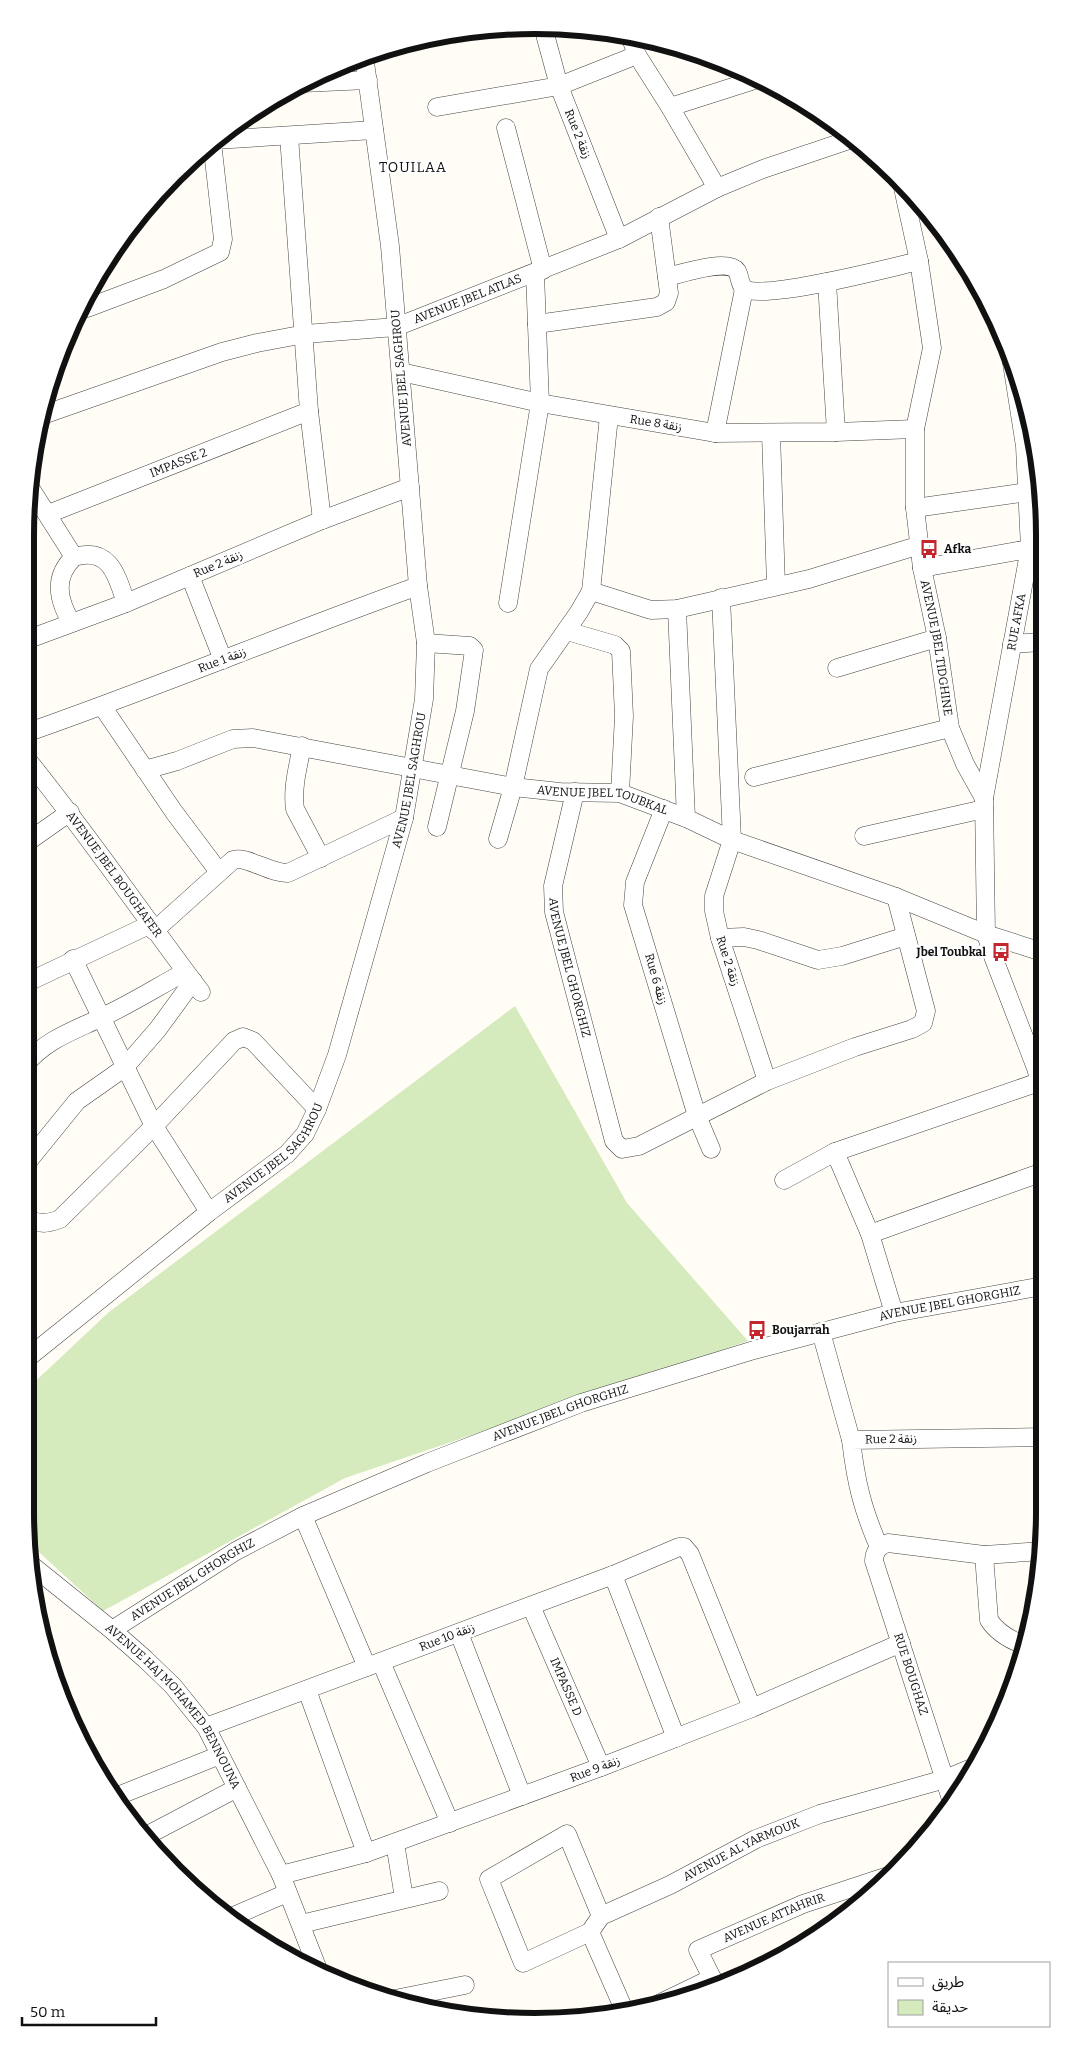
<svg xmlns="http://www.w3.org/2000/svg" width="1070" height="2047" viewBox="0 0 1070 2047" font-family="Bitter,'Noto Sans Arabic',serif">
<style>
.green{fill:#d5ebbd}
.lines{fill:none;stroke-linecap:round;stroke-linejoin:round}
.minor-casing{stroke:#444;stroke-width:19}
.minor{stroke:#fff;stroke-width:18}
.labels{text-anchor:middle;stroke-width:5;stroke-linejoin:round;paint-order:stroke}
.street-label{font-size:12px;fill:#111;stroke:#fff}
.poi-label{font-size:12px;font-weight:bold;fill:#111;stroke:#fff;text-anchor:start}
.neighbourhood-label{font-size:14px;letter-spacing:1px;fill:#111;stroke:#fff}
.rim{fill:none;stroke:#111;stroke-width:6}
</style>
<rect width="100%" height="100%" fill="#fffdf5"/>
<polygon class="green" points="515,1006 627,1203 748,1341 345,1478 103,1611 28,1542 25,1512 25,1391 109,1312"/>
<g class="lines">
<g class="minor-casing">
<g id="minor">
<polyline points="543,27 559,86 619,239"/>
<polyline points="630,36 637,55 670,107 717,188"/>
<polyline points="302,83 368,80"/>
<polyline points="437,107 559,86 637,55"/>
<polyline points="670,107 761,78"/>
<polyline points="506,128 543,270"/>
<polyline points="289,136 309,411 322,520"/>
<polyline points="215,140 374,130"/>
<path id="s1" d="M903 188 919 261 932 348 915 429V508L922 568 937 638 950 728 965 764 984 798 986 934 994 959 1036 1068 1043 1094"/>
<path d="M667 277C680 274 728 258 737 271 740 276 739 283 744 289 767 300 888 268 919 261"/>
<polyline points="827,282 836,432"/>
<polyline points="78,309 87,308 164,279 220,252 223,239 212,142"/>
<polyline points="537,324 657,307 666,302 669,293 659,217"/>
<polyline points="401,372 540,403 715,433 836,432 915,429"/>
<path id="s2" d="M40 416 222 352 257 343 305 334 396 327 619 239 717 188 763 169 852 139"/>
<polyline points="715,433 744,289"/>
<polyline points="771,433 776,586"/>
<polyline points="29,486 74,557"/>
<polyline points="915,508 1028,492"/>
<path id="s3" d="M48 514 309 411"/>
<polyline points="922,568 1040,547"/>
<polyline points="190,576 223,660"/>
<polyline points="591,591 651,610 677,609 809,579 920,545"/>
<polyline points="721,598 732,840 714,896 714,911 720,938 767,1081"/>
<polyline points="508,603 540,403 535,274"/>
<polyline points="677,609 686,818"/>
<path d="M71 622C58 600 53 577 74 557 110 546 117 576 126 603"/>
<polyline points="567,631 615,645 621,651 624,716 620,793"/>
<polyline points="26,640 126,603 322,520 410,487"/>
<polyline points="426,643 470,646 474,650 465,711 437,827"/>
<polyline points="1012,644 1041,642"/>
<polyline points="837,668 937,638"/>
<polyline points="102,706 174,812 219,872"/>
<path d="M26 733C158 687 287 633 418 586"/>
<path d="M302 746C298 767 292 788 295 809L321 858"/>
<path id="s4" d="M26 758C87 833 142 914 201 992"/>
<path id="s5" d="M145 770 177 761 233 739 253 738 513 787 560 792 620 793 686 818 732 840 896 897 986 934 1042 952"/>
<polyline points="754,777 950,728"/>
<path id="s6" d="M575 792 553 886 554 912 614 1141 622 1149 639 1146 767 1081 855 1047 912 1029 923 1023 926 1011 896 897"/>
<path id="s7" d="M984 798 1030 548 1025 446 1011 357"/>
<polyline points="664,809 635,882 633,905 697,1116 711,1149"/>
<polyline points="864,836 984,809"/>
<polyline points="498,839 513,787 539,669 579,612 591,591 609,416"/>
<polyline points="26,843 70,812"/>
<path d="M154 931 233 860C245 855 271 874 288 873L404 818"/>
<polyline points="720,938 744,937 758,940 818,960 842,956 906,936"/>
<polyline points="26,983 149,925"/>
<path d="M25 1065C45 1040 73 1031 100 1018 129 1005 157 987 185 972"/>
<polyline points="835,1152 870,1234 894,1313"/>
<polyline points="25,1165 77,1101 124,1068 158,1029 193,981"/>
<polyline points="784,1180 835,1152 1039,1082"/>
<polyline points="209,1212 154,1126 234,1041 243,1037 253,1041 317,1109"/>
<path d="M25 1217C38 1225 47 1224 60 1219L154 1126 73 959"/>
<polyline points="870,1234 1043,1172"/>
<polyline points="821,1332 851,1440"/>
<path id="s8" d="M25 1360 209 1212 287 1154 305 1134 317 1109 337 1055 404 818 424 699 426 643 418 586 390 246 364 55"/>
<polyline points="303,1516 367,1667"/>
<path d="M879 1547C862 1508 856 1482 851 1440L1044 1437"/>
<path d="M984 1555 989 1620C998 1634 1012 1641 1027 1646"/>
<path id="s9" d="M30 1564 112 1630 145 1659 173 1686 206 1727 281 1875 319 1972"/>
<polyline points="613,1575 676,1738"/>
<path id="s10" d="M531 1606 601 1767"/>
<path id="s11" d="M112 1630 236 1551 303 1516 427 1463 581 1403 754 1350 894 1313 1043 1286"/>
<polyline points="459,1633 522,1796"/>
<polyline points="381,1662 450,1823"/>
<polyline points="307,1690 366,1853"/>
<polyline points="206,1727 613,1575 679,1547 684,1547 690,1554 752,1708"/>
<polyline points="115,1797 220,1755"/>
<path d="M952 1802 874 1561C874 1552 879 1545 888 1543L984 1555 1043 1551"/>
<polyline points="144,1837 237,1788"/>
<polyline points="395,1843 404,1898"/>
<polyline points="281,1875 366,1853 601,1767 752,1708 901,1643"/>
<path id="s12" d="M601 1916 567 1834 489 1879 523 1963 590 1932 601 1916 670 1885 756 1839 820 1814 945 1779 974 1767"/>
<polyline points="229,1918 287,1893"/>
<polyline points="301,1924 439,1891"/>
<polyline points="590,1932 625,2012"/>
<path id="s13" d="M717 1988 698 1950 803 1904 891 1875"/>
<polyline points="390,2000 465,1985"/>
<polyline points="650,2008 712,1978"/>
</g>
</g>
<use href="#minor" class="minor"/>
</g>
<defs>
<g id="bus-bare" transform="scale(1.5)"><path d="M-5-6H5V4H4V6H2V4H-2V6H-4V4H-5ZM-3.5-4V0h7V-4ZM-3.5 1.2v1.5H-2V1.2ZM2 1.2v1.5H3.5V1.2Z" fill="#c4262e" stroke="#fff" stroke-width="2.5" paint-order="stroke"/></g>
</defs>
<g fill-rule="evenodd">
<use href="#bus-bare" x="929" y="549"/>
<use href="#bus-bare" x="1001" y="952"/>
<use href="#bus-bare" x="757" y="1330"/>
</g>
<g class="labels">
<g class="street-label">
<text transform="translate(578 134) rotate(68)" y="4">Rue 2 زنقة</text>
<text dy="4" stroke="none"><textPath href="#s2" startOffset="446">AVENUE JBEL ATLAS</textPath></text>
<text transform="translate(401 378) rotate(-95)" y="4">AVENUE JBEL SAGHROU</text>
<text transform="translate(656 423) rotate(9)" y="4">Rue 8 زنقة</text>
<text dy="4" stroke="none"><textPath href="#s3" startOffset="140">IMPASSE 2</textPath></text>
<text transform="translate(218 564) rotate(-23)" y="4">Rue 2 زنقة</text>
<text dy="4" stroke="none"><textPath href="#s7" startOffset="179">RUE AFKA</textPath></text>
<text dy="4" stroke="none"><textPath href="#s1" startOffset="466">AVENUE JBEL TIDGHINE</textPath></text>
<text transform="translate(222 660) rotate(-21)" y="4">Rue 1 زنقة</text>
<text dy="4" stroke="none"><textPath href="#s8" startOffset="730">AVENUE JBEL SAGHROU</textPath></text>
<text dy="4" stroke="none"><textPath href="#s5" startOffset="469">AVENUE JBEL TOUBKAL</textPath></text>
<text dy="4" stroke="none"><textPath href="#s4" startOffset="146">AVENUE JBEL BOUGHAFER</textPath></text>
<text transform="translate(728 961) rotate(72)" y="4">Rue 2 زنقة</text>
<text dy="4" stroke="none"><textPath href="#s6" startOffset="180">AVENUE JBEL GHORGHIZ</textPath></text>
<text transform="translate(656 979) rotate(74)" y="4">Rue 6 زنقة</text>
<text dy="4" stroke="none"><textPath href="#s8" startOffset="325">AVENUE JBEL SAGHROU</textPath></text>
<text dy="4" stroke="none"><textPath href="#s11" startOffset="905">AVENUE JBEL GHORGHIZ</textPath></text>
<text dy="4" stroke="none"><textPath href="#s11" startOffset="500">AVENUE JBEL GHORGHIZ</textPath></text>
<text transform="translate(891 1439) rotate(-1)" y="4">Rue 2 زنقة</text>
<text dy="4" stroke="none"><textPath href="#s11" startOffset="95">AVENUE JBEL GHORGHIZ</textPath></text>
<text transform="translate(447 1637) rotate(-21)" y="4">Rue 10 زنقة</text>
<text transform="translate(911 1674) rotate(72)" y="4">RUE BOUGHAZ</text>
<text dy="4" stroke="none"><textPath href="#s10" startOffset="88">IMPASSE D</textPath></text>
<text dy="4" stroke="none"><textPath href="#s9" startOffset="204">AVENUE HAJ MOHAMED BENNOUNA</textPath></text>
<text transform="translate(595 1769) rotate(-21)" y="4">Rue 9 زنقة</text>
<text dy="4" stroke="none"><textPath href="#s12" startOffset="518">AVENUE AL YARMOUK</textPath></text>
<text dy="4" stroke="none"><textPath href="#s13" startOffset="125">AVENUE ATTAHRIR</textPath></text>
</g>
<g class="poi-label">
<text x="944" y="553">Afka</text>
<text x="986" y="956" text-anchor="end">Jbel Toubkal</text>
<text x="772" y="1334">Boujarrah</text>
</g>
<g class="neighbourhood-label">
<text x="413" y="172">TOUILAA</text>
</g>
</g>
<path d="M0 0H1070V2047H0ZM535 34H535A501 501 0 0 1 1036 535V1512A501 501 0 0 1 535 2013H535A501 501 0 0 1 34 1512V535A501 501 0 0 1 535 34Z" fill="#fff" fill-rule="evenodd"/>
<path class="rim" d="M535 34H535A501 501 0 0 1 1036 535V1512A501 501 0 0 1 535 2013H535A501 501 0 0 1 34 1512V535A501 501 0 0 1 535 34Z"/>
<rect x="888" y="1962" width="162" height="65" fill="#ffffff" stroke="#a0a0a0"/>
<rect x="898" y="1978" width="25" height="8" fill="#ffffff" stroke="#a0a0a0"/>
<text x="932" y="1987" font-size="15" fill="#111111">طريق</text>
<rect x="898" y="2000" width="25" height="15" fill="#d5ebbd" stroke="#a0a0a0"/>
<text x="932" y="2012" font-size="15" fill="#111111">حديقة</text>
<path d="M22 2017v8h134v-8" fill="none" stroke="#111111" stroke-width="2.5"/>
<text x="30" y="2017" font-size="15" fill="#111111" stroke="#ffffff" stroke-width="4" paint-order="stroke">50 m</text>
</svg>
